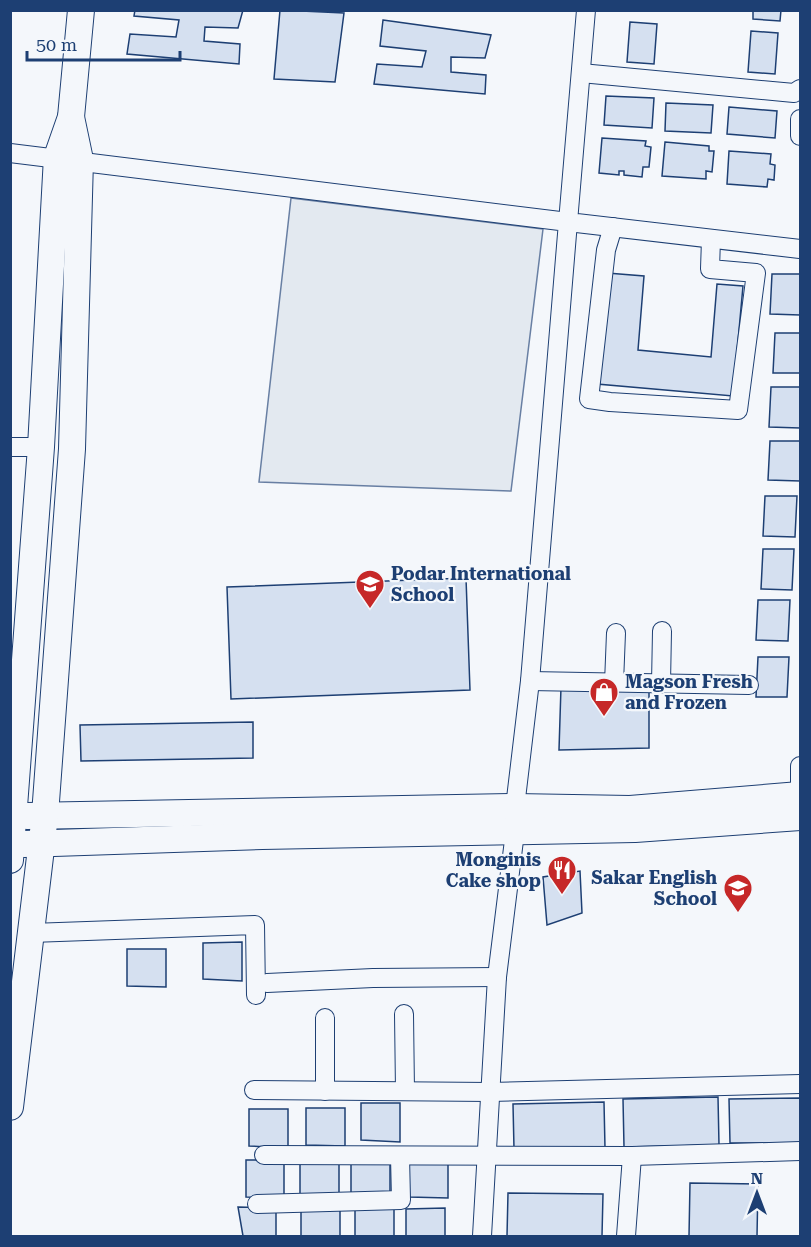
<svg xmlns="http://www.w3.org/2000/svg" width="811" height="1247" viewBox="0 0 811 1247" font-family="'Roboto Serif',serif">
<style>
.green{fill:#e3e9f0;stroke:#687fa3;stroke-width:1.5}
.building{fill:#d5e0f0;stroke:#1d3f73;stroke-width:1.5}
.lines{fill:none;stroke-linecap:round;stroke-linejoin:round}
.street-casing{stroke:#1d3f73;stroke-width:20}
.secondary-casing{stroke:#1d3f73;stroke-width:28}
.street{stroke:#f4f7fb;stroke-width:18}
.secondary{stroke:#f4f7fb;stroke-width:26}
.labels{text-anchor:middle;stroke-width:4.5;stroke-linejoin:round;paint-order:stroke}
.poi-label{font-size:18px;font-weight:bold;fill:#1d3f73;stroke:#f4f7fb;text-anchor:start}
</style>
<rect width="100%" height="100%" fill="#f4f7fb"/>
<polygon class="green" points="291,198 543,229 511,491 259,482"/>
<g class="building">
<polygon points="135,10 243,10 238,28 205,27 204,41 240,44 239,64 127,54 130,34 176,37 179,20 134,16"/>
<polygon points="280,10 344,13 335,82 274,79"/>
<polygon points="753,10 781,10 780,21 753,19"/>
<polygon points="383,20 491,35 485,58 451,57 451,72 486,75 485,94 374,84 377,64 422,67 426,51 380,46"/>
<polygon points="630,22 657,24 654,64 627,62"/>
<polygon points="751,31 778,33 775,74 748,72"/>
<polygon points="606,96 654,98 652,128 604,125"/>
<polygon points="666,103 713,105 711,133 665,131"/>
<polygon points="729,107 777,111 775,138 727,134"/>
<polygon points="602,138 646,141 645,146 651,147 649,167 643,167 642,177 624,175 624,171 619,171 619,175 599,173"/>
<polygon points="665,142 709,146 709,151 714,151 712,172 706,171 706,179 662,176"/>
<polygon points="729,151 771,154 770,164 775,165 774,180 768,179 767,187 727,184"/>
<polygon points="607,273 644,276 638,350 711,357 717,284 743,286 733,396 597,384"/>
<polygon points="772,274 800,274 800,315 770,314"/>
<polygon points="775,333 800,333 800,373 773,373"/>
<polygon points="771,387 800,387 800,428 769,427"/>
<polygon points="770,441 800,441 800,481 768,480"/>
<polygon points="765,496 797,496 795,537 763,536"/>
<polygon points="763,549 794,549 792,590 761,589"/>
<polygon points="466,578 470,690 231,699 227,587"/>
<polygon points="758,600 790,600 788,641 756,640"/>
<polygon points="758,657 789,657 787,697 756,697"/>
<polygon points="561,687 649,690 649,748 559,750"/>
<polygon points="253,722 253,758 81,761 80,725"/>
<polygon points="580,871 582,913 547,925 543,877"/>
<polygon points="242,942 242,981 203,979 203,943"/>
<polygon points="127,949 166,949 166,987 127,986"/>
<polygon points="718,1097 719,1145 624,1147 623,1099"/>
<polygon points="800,1098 800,1143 730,1143 729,1099"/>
<polygon points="604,1102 605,1148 514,1149 513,1104"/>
<polygon points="361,1103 400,1103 400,1142 361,1140"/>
<polygon points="306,1108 345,1108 345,1146 306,1145"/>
<polygon points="249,1109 288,1109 288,1148 249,1146"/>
<polygon points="390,1159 390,1198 351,1196 351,1160"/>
<polygon points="246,1160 284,1160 284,1198 246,1197"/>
<polygon points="409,1160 448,1160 448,1198 409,1197"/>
<polygon points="300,1162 339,1162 339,1201 300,1199"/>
<polygon points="690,1183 758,1184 757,1236 689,1236"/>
<polygon points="508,1193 603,1194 602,1236 507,1236"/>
<polygon points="394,1205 394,1236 355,1236 355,1206"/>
<polygon points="238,1207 276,1208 276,1236 243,1236"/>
<polygon points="445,1208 445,1236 406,1236 406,1209"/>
<polygon points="340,1209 340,1236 301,1236 301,1210"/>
</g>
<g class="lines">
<g class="street-casing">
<g id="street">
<polyline points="586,10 568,222 800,249"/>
<polyline points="581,73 794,93 800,89"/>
<polyline points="800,136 800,119"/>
<polyline points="10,153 568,222 530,681 515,807 515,832 497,977 482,1236"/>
<polyline points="613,227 606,250 589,399 610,402 738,410 756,273 710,269 711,239"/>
<polyline points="10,447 41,447"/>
<polyline points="530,681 749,685"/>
<polyline points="614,683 616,633"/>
<polyline points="661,683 662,631"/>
<polyline points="800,795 800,766"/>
<polyline points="31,933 255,925 256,995"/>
<polyline points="267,983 373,978 497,977"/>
<polyline points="404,1014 405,1091"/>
<polyline points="325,1018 325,1091"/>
<polyline points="254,1090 490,1092 800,1084"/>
<polyline points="264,1155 632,1156 800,1151"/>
<polyline points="257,1204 401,1200 400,1156"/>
<polyline points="626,1236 632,1156"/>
</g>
</g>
<g class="secondary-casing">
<g id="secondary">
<polyline points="27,816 515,807 630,809 800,795"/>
<polyline points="24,844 262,836 635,829 800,817"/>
<polyline points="10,860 41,447 57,157 71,117 81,10"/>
<polyline points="10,1107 45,815 72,449 80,160 71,117"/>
</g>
</g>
<use href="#street" class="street"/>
<use href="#secondary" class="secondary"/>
</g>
<defs>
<g id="school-pin" transform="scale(1.5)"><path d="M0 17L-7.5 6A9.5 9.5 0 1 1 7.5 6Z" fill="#c62828" stroke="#f4f7fb"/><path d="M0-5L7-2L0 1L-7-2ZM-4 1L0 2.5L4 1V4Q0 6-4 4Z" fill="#fff"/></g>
<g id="shop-pin" transform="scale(1.5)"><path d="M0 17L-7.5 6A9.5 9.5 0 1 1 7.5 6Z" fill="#c62828" stroke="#f4f7fb"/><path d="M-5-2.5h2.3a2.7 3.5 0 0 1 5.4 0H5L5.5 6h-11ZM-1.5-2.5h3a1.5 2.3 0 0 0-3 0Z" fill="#fff"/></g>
<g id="restaurant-pin" transform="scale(1.5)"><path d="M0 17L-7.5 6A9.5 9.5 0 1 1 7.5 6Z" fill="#c62828" stroke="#f4f7fb"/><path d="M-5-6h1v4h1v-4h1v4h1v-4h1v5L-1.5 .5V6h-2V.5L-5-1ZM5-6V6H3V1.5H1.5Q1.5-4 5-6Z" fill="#fff"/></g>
</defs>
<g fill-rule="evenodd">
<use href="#school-pin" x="370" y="584"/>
<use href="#shop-pin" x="604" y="692"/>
<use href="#restaurant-pin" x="562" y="870"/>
<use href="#school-pin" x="738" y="888"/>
</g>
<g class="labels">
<g class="poi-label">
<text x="391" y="580">Podar International<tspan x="391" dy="21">School</tspan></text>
<text x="625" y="688">Magson Fresh<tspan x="625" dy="21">and Frozen</tspan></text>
<text x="541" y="866" text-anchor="end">Monginis<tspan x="541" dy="21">Cake shop</tspan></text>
<text x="717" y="884" text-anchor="end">Sakar English<tspan x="717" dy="21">School</tspan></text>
</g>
</g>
<rect width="811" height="1247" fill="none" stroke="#1d3f73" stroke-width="24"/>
<g transform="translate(757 1193)" stroke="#f4f7fb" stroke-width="4.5" paint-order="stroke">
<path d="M0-4.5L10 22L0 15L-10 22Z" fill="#1d3f73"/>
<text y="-9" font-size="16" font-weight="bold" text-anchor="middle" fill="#1d3f73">N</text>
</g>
<path d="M27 51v9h153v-9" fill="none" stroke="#1d3f73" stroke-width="3"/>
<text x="36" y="51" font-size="18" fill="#1d3f73" stroke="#f4f7fb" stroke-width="4.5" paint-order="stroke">50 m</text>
</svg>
